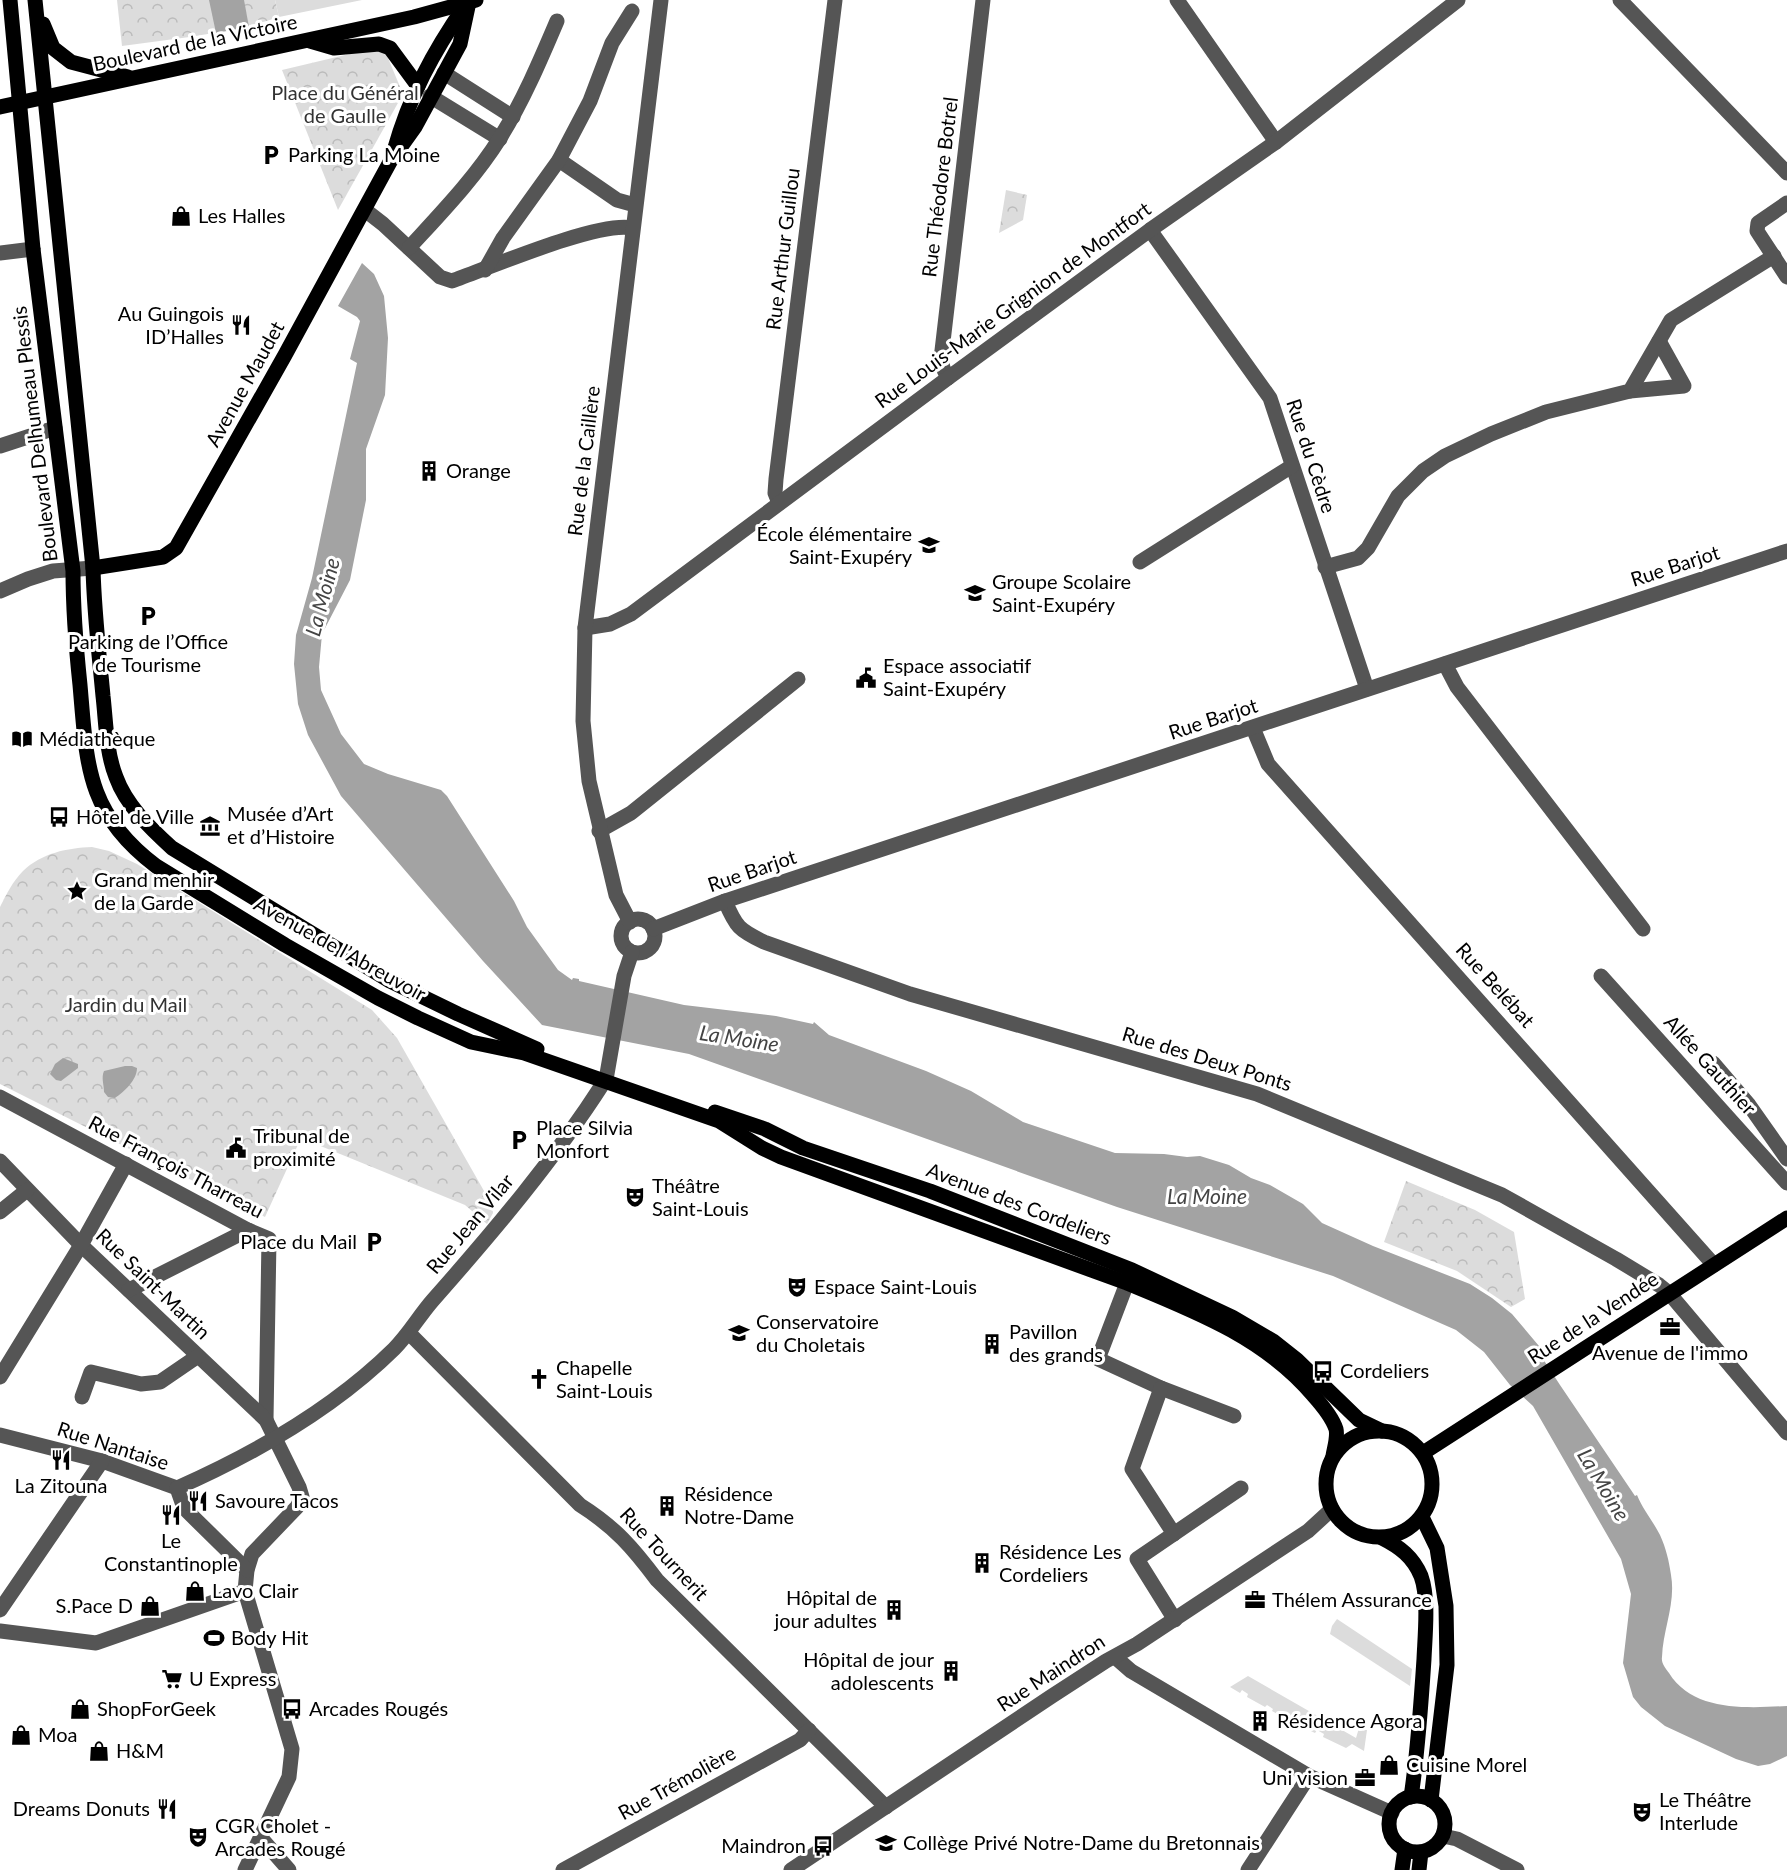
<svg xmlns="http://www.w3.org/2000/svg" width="1787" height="1870" viewBox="0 0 1787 1870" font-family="Lato,sans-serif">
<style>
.grass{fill:#dcdcdc}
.park{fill:url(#park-crowns)}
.water{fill:#a3a3a3}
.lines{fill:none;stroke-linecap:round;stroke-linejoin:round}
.minor{stroke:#555;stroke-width:15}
.major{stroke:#000;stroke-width:15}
.labels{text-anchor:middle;stroke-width:6;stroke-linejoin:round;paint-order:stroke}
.street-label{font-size:20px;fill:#000;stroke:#fff}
.park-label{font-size:20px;fill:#333;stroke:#fff}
.poi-label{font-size:20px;fill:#000;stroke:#fff;text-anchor:start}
.water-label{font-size:21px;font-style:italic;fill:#444;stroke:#fff}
</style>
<defs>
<pattern id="park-crowns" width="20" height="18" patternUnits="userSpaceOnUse" patternTransform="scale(1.5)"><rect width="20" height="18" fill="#dcdcdc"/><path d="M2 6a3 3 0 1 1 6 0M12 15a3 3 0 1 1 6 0" fill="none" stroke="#bbb"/></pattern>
</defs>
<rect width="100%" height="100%" fill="#fff"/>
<g class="grass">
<polygon points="275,0 362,0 279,17"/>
<polygon points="1337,1619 1412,1669 1410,1686 1330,1634 1332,1626"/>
<polygon points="1248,1676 1356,1738 1359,1728 1367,1730 1364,1751 1352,1744 1346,1748 1323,1737 1324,1734 1317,1730 1315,1733 1298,1725 1299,1722 1292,1719 1290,1721 1272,1711 1273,1709 1267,1705 1265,1707 1247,1697 1248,1694 1242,1690 1240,1693 1230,1687"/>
</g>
<g class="park">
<path d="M117 0H275L279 17C228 34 175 39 122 46Z"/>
<polygon points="383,46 403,94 338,210 282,70"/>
<polygon points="1006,190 1027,195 1023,220 999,233"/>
<path d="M92 847 109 851 137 864 372 1010 397 1038 492 1205 493 1213 487 1224 465 1205 301 1138 265 1217 0 1084V907C6 895 13 881 23 871 42 853 67 848 92 847Z"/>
<polygon points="1406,1181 1475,1210 1514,1232 1525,1299 1511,1307 1457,1271 1384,1242"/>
</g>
<g class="water">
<polygon points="209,0 244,0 249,27 216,33"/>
<path d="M362 263 374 274 384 296 388 338 385 395 366 449V500L350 580 322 634 319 667 321 690 341 734 364 764 388 774 441 790 447 796 514 901 527 927 558 970 572 980 573 978 579 979V981L684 1005 776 1016 813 1024 814 1022 829 1035 926 1071 971 1091 1023 1122 1115 1153 1164 1154 1187 1157 1200 1156 1229 1165 1251 1178 1270 1185 1303 1204 1322 1223 1373 1246 1470 1284 1492 1298 1512 1314 1539 1346 1545 1362 1560 1385 1631 1490 1635 1496 1637 1495C1643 1510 1653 1521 1660 1535 1666 1548 1669 1561 1671 1575 1676 1603 1663 1629 1662 1657 1661 1663 1665 1668 1669 1673 1693 1712 1747 1708 1787 1706V1756L1770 1764 1758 1766 1736 1759 1665 1726 1641 1707 1633 1697 1623 1663 1631 1594 1621 1559 1533 1406 1510 1385 1484 1352 1456 1330 1333 1276 1117 1207 689 1054 542 1025 483 961 341 796 308 735 298 704 294 664 296 635 312 578 357 363 350 359 360 321 357 317 338 306Z"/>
<polygon points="63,1058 78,1064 78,1068 61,1081 56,1080 50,1074 55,1064"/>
<path d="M125 1066H132L137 1068C137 1080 124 1092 115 1098L108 1097 104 1092C104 1084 101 1078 104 1071Z"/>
</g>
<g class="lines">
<g class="minor">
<polyline points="1177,0 1276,142"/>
<polyline points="1620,0 1787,173"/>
<polyline points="444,73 513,117"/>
<polyline points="430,96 500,139"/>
<polyline points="559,160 617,200 635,205"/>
<polyline points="1787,203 1758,223 1757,231 1787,277"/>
<path d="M365 210 383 224 440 277 452 281C489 268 598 221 632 228"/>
<polyline points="1150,230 1270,398 1367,689"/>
<path d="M409 248C441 213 475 178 500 138 523 101 540 61 557 21"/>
<polyline points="0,253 33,249"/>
<polyline points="485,270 503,238 559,160 590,101 612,43 632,11"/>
<polyline points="948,378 943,368 941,359 983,0"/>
<polyline points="1630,391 1684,386 1659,341"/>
<polyline points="0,446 55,428"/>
<polyline points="779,503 775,493 776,479 835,0"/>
<polyline points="1140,562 1292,466"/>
<polyline points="1325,567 1358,558 1368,548 1398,496 1423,471 1445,456 1491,434 1546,412 1630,391 1671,320 1774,256"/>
<polyline points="0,591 28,579 53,571 93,568"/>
<polyline points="585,628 610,624 631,614 948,378 1150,230 1276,142 1458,0"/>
<polyline points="1445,664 1457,687 1643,929"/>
<polyline points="1253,728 1268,764 1714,1265"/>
<polyline points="599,831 631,813 798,679"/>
<path d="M725 901C736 927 739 930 764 942L910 994 1257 1094 1502 1195 1616 1259 1659 1285 1669 1293 1787 1433"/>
<circle cx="638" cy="936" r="17"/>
<polyline points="630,922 616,895 589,781 583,721 585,628 661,0"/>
<polyline points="653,929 725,901 1787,551"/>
<polyline points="1601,976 1787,1183"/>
<polyline points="1713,1063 1749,1105 1787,1159"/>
<polyline points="0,1097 248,1230 269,1239 266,1420"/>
<polyline points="0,1161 81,1245 266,1420 299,1487 302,1497 297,1507 252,1554 247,1570 245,1591 292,1749 289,1777 245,1870"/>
<polyline points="0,1212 27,1190"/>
<polyline points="1127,1283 1098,1359 1161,1388 1234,1416"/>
<polyline points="129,1290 248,1230"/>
<path d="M409 1333 580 1505C615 1527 633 1548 657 1580L886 1807"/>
<polyline points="0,1377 81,1245 126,1164"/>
<polyline points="1161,1388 1132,1469 1174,1534"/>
<polyline points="82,1397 91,1372 141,1384 160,1382 198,1356"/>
<polyline points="0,1435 102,1461 177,1488"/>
<path d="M177 1488C254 1454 333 1409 394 1349 409 1334 419 1316 433 1300 494 1231 554 1160 604 1082L607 1074 624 976 632 952"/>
<polyline points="177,1488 184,1508 247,1570"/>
<polyline points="0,1610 102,1461"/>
<polyline points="1175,1620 1137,1559 1241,1488"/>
<polyline points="0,1631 96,1643 245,1591"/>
<polyline points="1115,1657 1131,1671 1309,1776 1392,1813"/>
<polyline points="1443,1836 1457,1839 1517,1870"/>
<polyline points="261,1838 289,1870"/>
<polyline points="563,1870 800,1740 809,1730"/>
<polyline points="791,1870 1052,1696 1106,1661 1137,1644 1308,1531 1332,1509"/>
<polyline points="1248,1870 1309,1776"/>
</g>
<g class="major">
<path d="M10 0 33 249 73 571C73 609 76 647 80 685 87 765 86 813 156 866L285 945 378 998 418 1018 471 1042 524 1053 719 1121 762 1148 781 1157 1127 1283C1195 1311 1265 1338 1313 1395 1322 1405 1332 1417 1336 1429 1338 1437 1334 1449 1333 1456"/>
<path d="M35 0 93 568C94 611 99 653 103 696 106 722 106 752 116 777 126 805 150 828 172 848L390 981 458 1014 537 1049"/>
<polyline points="43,24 53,48 71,62 128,77"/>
<polyline points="310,41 334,48 379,44 390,48 418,86"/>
<polyline points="0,107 414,17 476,0"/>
<path d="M394 151C409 97 433 52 465 6"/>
<polyline points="93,568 163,557 176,548 285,355 390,162 415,127 460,44 469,2"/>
<polyline points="715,1112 765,1129 803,1148 930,1191 1132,1270 1232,1317 1273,1341 1297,1360 1359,1420 1382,1431"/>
<circle cx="1379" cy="1484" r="53"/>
<polyline points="1423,1453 1787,1218"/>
<polyline points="1422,1517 1437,1548 1446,1606 1447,1665 1431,1800"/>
<path d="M1382 1538C1400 1547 1413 1557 1421 1576 1429 1598 1425 1635 1424 1659 1421 1705 1418 1751 1411 1797"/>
<circle cx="1417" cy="1824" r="28"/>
<polyline points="1402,1870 1405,1849"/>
<polyline points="1419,1870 1421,1852"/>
</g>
</g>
<defs>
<g id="parking-bare" transform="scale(1.62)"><path d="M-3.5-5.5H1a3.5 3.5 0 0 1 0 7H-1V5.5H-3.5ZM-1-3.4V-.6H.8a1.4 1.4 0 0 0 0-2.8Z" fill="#000" stroke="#fff" stroke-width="2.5" paint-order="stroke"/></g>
<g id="shop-bare" transform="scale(1.62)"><path d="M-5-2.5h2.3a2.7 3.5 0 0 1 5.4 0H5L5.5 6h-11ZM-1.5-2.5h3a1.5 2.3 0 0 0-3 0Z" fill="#000" stroke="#fff" stroke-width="2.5" paint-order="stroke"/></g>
<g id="restaurant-bare" transform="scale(1.62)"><path d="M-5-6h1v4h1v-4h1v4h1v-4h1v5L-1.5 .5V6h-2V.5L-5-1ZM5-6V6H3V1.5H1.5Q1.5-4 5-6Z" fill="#000" stroke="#fff" stroke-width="2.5" paint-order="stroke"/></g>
<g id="building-bare" transform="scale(1.62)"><path d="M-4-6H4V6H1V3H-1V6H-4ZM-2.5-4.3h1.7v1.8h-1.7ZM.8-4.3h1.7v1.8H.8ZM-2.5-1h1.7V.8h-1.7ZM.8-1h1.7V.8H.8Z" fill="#000" stroke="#fff" stroke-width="2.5" paint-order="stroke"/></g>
<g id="school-bare" transform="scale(1.62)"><path d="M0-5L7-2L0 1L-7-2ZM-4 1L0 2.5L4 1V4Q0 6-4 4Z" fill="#000" stroke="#fff" stroke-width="2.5" paint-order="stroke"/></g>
<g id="civic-bare" transform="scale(1.62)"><path d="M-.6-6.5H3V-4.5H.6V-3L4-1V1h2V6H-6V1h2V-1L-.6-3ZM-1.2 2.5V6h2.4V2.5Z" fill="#000" stroke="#fff" stroke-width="2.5" paint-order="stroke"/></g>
<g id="library-bare" transform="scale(1.62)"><path d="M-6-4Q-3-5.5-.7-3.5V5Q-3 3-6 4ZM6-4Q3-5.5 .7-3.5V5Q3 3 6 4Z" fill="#000" stroke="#fff" stroke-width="2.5" paint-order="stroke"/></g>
<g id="bus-bare" transform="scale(1.62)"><path d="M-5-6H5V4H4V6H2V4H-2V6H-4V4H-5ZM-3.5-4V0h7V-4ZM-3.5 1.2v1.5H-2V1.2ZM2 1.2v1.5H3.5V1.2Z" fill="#000" stroke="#fff" stroke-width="2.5" paint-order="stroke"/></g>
<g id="museum-bare" transform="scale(1.62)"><path d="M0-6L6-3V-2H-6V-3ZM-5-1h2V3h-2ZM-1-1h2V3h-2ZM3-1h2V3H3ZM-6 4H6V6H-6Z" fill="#000" stroke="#fff" stroke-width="2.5" paint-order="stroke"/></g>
<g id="sight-bare" transform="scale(1.62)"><path d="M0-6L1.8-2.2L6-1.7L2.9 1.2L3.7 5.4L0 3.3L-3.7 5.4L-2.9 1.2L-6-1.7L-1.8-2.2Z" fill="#000" stroke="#fff" stroke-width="2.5" paint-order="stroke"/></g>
<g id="theatre-bare" transform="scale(1.62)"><path d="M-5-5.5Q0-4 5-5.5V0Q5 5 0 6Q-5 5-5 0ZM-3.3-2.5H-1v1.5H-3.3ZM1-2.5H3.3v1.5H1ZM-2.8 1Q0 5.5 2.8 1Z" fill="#000" stroke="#fff" stroke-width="2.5" paint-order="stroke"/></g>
<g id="office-bare" transform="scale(1.62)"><path d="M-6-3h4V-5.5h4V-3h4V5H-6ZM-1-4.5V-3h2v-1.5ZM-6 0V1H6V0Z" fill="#000" stroke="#fff" stroke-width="2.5" paint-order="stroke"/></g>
<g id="university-bare" transform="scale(1.62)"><path d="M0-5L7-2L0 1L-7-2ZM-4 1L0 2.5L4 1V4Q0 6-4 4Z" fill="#000" stroke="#fff" stroke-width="2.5" paint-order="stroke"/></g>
<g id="church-bare" transform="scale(1.62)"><path d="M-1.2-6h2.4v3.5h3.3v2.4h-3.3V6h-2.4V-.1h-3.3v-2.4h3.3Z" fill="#000" stroke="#fff" stroke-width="2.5" paint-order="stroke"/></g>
<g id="stadium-bare" transform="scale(1.62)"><path d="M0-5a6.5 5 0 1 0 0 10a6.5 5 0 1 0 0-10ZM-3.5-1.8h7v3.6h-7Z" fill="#000" stroke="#fff" stroke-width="2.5" paint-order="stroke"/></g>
<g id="supermarket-bare" transform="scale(1.62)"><path d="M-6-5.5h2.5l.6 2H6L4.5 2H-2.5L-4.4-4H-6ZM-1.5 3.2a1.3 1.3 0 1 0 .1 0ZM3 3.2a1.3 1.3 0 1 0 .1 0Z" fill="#000" stroke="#fff" stroke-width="2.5" paint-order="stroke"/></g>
</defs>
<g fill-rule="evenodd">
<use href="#parking-bare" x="271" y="155"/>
<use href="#shop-bare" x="181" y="216"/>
<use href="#restaurant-bare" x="241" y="325"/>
<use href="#building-bare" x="429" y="471"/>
<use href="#school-bare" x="929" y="545"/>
<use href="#school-bare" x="975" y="593"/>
<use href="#parking-bare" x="148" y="616"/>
<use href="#civic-bare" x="866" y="678"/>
<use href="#library-bare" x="22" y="739"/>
<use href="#bus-bare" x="59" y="817"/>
<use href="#museum-bare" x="210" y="826"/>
<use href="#sight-bare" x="77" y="891"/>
<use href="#parking-bare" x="519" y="1140"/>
<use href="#civic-bare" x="236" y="1148"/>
<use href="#theatre-bare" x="635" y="1197"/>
<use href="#parking-bare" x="374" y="1242"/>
<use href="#theatre-bare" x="797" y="1287"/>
<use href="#office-bare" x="1670" y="1327"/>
<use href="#university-bare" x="739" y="1333"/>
<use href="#building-bare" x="992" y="1344"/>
<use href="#bus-bare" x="1323" y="1371"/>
<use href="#church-bare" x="539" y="1379"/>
<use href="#restaurant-bare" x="61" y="1460"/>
<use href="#restaurant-bare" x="198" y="1501"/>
<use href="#building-bare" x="667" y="1506"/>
<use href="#restaurant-bare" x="171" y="1515"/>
<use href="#building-bare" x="982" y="1563"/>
<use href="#shop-bare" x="195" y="1591"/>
<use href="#office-bare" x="1255" y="1600"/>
<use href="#shop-bare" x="150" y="1606"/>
<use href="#building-bare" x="894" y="1610"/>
<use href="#stadium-bare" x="214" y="1638"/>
<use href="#building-bare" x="951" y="1671"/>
<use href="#supermarket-bare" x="172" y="1679"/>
<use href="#shop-bare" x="80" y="1709"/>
<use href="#bus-bare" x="292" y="1709"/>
<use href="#building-bare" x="1260" y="1721"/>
<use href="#shop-bare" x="21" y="1735"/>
<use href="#shop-bare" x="99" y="1751"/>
<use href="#shop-bare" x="1389" y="1765"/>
<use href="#office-bare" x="1365" y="1778"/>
<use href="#restaurant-bare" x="167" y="1809"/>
<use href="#theatre-bare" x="1642" y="1812"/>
<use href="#theatre-bare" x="198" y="1837"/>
<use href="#school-bare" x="886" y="1843"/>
<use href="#bus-bare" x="823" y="1846"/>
</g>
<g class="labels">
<g class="street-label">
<text transform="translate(195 43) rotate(-12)" y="7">Boulevard de la Victoire</text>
<text transform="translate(940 187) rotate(-83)" y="7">Rue Théodore Botrel</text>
<text transform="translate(783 249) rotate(-83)" y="7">Rue Arthur Guillou</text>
<text transform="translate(1013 305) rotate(-36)" y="7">Rue Louis-Marie Grignion de Montfort</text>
<text transform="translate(245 384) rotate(-61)" y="7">Avenue Maudet</text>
<text transform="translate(35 434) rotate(-97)" y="7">Boulevard Delhumeau Plessis</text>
<text transform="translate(1311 456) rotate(72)" y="7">Rue du Cèdre</text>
<text transform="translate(584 461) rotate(-83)" y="7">Rue de la Caillère</text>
<text transform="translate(1675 566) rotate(-18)" y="7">Rue Barjot</text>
<text transform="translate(1213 719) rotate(-18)" y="7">Rue Barjot</text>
<text transform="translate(752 871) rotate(-19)" y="7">Rue Barjot</text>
<text transform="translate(340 949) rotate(29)" y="7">Avenue de l’Abreuvoir</text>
<text transform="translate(1495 985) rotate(48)" y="7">Rue Belébat</text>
<text transform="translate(1207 1059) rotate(17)" y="7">Rue des Deux Ponts</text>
<text transform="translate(1710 1065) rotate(48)" y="7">Allée Gauthier</text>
<text transform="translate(176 1167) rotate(28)" y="7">Rue François Tharreau</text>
<text transform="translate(1019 1204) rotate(21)" y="7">Avenue des Cordeliers</text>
<text transform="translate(470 1224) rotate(-50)" y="7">Rue Jean Vilar</text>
<text transform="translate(153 1284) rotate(44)" y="7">Rue Saint-Martin</text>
<text transform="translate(1593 1318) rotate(-33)" y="7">Rue de la Vendée</text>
<text transform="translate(113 1446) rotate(18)" y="7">Rue Nantaise</text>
<text transform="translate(664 1554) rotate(47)" y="7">Rue Tournerit</text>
<text transform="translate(1051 1673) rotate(-33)" y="7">Rue Maindron</text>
<text transform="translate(677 1783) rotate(-29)" y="7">Rue Trémolière</text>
</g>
<g class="park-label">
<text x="345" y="100">Place du Général<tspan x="345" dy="23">de Gaulle</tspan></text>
<text x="126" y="1012">Jardin du Mail</text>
</g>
<g class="poi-label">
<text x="288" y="162">Parking La Moine</text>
<text x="198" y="223">Les Halles</text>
<text x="224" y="321" text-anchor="end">Au Guingois<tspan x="224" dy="23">ID’Halles</tspan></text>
<text x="446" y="478">Orange</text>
<text x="912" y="541" text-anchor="end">École élémentaire<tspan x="912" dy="23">Saint-Exupéry</tspan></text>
<text x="992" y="589">Groupe Scolaire<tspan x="992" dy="23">Saint-Exupéry</tspan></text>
<text x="148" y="649" text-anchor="middle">Parking de l’Office<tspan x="148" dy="23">de Tourisme</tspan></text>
<text x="883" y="673">Espace associatif<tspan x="883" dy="23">Saint-Exupéry</tspan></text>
<text x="39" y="746">Médiathèque</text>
<text x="227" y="821">Musée d’Art<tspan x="227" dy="23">et d’Histoire</tspan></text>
<text x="76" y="824">Hôtel de Ville</text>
<text x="94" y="887">Grand menhir<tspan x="94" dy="23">de la Garde</tspan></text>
<text x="536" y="1135">Place Silvia<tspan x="536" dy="23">Monfort</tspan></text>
<text x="253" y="1143">Tribunal de<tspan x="253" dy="23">proximité</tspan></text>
<text x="652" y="1193">Théâtre<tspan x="652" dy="23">Saint-Louis</tspan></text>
<text x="357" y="1249" text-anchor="end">Place du Mail</text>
<text x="814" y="1294">Espace Saint-Louis</text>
<text x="756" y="1329">Conservatoire<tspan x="756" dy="23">du Choletais</tspan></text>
<text x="1009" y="1339">Pavillon<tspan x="1009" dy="23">des grands</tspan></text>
<text x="1670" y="1360" text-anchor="middle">Avenue de l'immo</text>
<text x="556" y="1375">Chapelle<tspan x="556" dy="23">Saint-Louis</tspan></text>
<text x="1340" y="1378">Cordeliers</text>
<text x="61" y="1493" text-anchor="middle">La Zitouna</text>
<text x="684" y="1501">Résidence<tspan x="684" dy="23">Notre-Dame</tspan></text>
<text x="215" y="1508">Savoure Tacos</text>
<text x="171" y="1548" text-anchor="middle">Le<tspan x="171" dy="23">Constantinople</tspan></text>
<text x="999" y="1559">Résidence Les<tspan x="999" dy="23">Cordeliers</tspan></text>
<text x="212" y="1598">Lavo Clair</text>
<text x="877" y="1605" text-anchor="end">Hôpital de<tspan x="877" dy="23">jour adultes</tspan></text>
<text x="1272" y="1607">Thélem Assurance</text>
<text x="133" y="1613" text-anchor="end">S.Pace D</text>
<text x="231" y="1645">Body Hit</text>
<text x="934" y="1667" text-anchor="end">Hôpital de jour<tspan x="934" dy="23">adolescents</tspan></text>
<text x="189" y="1686">U Express</text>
<text x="97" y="1716">ShopForGeek</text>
<text x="309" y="1716">Arcades Rougés</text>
<text x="1277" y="1728">Résidence Agora</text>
<text x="38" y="1742">Moa</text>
<text x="116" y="1758">H&amp;M</text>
<text x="1406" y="1772">Cuisine Morel</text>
<text x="1348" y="1785" text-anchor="end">Uni vision</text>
<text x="1659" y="1807">Le Théâtre<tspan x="1659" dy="23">Interlude</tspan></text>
<text x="150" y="1816" text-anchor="end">Dreams Donuts</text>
<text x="215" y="1833">CGR Cholet -<tspan x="215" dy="23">Arcades Rougé</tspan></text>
<text x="903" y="1850">Collège Privé Notre-Dame du Bretonnais</text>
<text x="806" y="1853" text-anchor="end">Maindron</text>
</g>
<g class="water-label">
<text transform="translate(323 597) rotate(-75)" y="7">La Moine</text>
<text transform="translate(739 1039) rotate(9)" y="7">La Moine</text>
<text x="1207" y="1204">La Moine</text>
<text transform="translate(1603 1485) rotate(59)" y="7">La Moine</text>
</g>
</g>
</svg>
